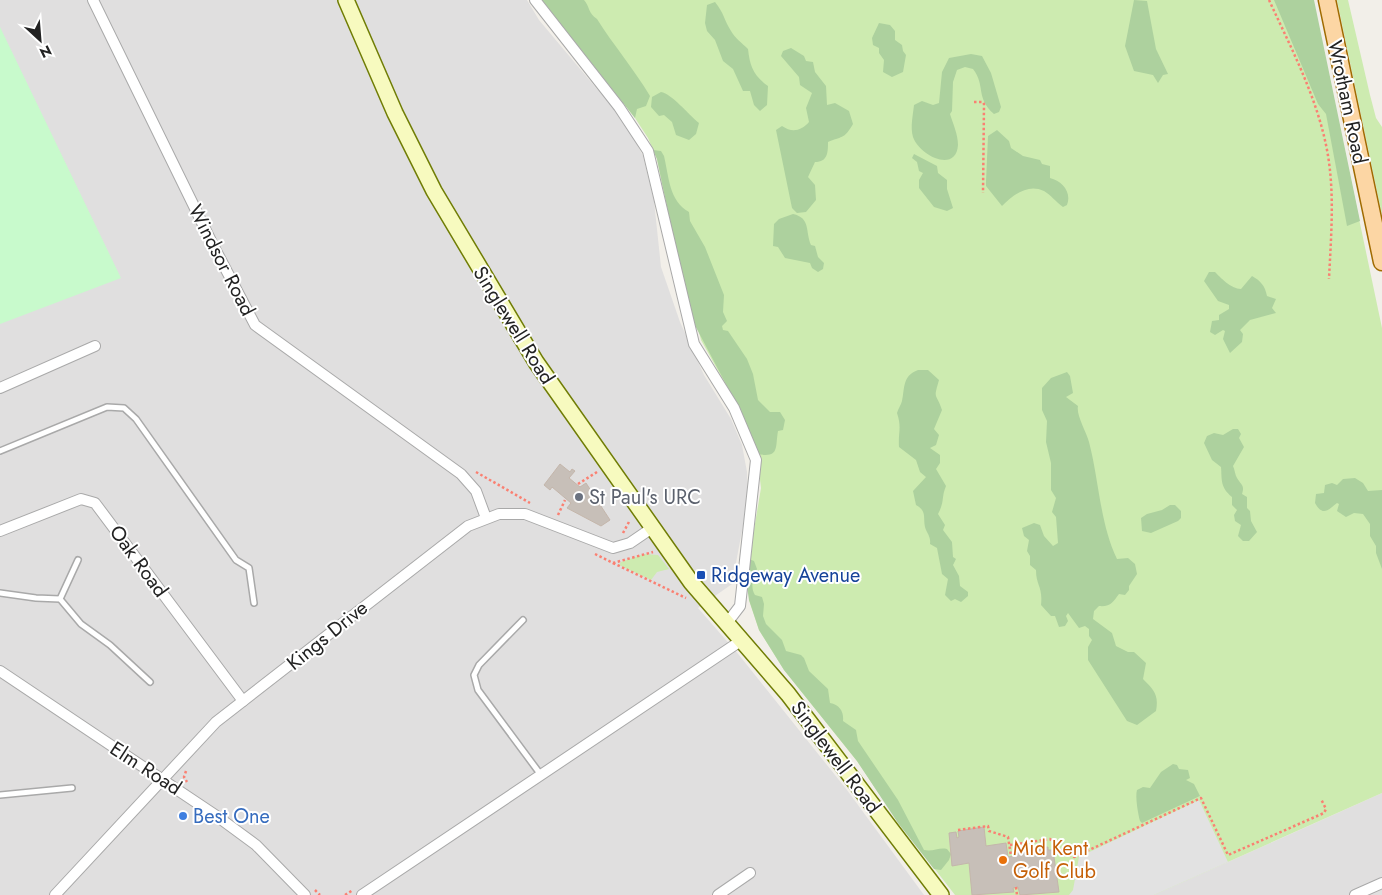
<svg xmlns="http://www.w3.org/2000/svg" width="1382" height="895" viewBox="0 0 1382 895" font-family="Jost,sans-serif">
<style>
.residential{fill:#e0dfdf}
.grass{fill:#cdebb0}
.forest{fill:#add19e}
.park{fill:#c8facc}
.parking{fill:#e2e2e2}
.building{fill:#c7bfb8;stroke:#c4b6ab}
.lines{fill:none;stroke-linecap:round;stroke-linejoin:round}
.lane-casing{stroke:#a9a9a9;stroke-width:8}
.street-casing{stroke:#a9a9a9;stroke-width:12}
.secondary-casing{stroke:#707d05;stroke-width:18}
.primary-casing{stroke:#a06b00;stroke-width:19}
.path{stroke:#fa8072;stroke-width:2.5;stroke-dasharray:2.5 2.5;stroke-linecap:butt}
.lane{stroke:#fff;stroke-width:5}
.street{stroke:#fff;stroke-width:10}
.secondary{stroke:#f7fabf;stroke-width:15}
.primary{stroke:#fcd6a4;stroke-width:16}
.worship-dot{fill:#6b7280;stroke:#fff;stroke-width:2}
.transit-dot{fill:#1a4fb4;stroke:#fff;stroke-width:2}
.shop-dot{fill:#3f7fe0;stroke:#fff;stroke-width:2}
.food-dot{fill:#e8710a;stroke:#fff;stroke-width:2}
.labels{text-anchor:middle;stroke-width:4;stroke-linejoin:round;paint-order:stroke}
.street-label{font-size:20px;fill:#222;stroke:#fff}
.worship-label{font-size:20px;fill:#5b616d;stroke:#fff;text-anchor:start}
.transit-label{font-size:20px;fill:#164399;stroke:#fff;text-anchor:start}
.shop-label{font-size:20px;fill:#366cbe;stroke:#fff;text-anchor:start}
.food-label{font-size:20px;fill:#c56008;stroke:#fff;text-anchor:start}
</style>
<rect width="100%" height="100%" fill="#f2efe9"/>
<g class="residential">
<polygon points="0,0 527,0 539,20 618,114 631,133 643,156 654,201 661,267 680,322 704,375 731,419 742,445 747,472 748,499 732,584 698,608 739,655 847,790 924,895 0,895"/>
<polygon points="1382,793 1382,895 1154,895 1228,862"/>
</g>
<g class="grass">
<polygon points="542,0 1313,0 1382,328 1382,793 1154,895 955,895 899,823 857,761 784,670 759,630 749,600 749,559 761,488 757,454 737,405 701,340 663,189 657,159 648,138 635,118"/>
<polygon points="1337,0 1348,0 1370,95 1376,118 1382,127 1382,215"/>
<polygon points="644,554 658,555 669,569 657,572 651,580 619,565 621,562"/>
</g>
<g class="forest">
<path d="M542 0H584C590 7 588 13 597 19 614 46 634 69 650 96L646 106 637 109 635 118Z"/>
<polygon points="1134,0 1147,1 1156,49 1168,74 1163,75 1158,83 1153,75 1134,71 1125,46"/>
<polygon points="1274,0 1314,0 1360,221 1347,226 1326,114 1318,104"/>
<path d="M715 2C724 13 724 20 731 31 735 38 742 43 748 49 750 66 753 75 768 86L767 105 760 111 754 105 750 91H743L733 69 723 61 715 40 707 31 705 23 707 5Z"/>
<polygon points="879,23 890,25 895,31 895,40 902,45 903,51 906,55 903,72 892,77 883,72 884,60 879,53 879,48 873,45 872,38"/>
<path d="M791 48 804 56 806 61 813 62 815 72 826 86 827 105 835 103 849 111 853 124C844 140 841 136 828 142 828 152 828 162 815 162L808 177 815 185 816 200 806 212 797 213 792 208 776 130 782 126C792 133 801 131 809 122L806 108 812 93 800 85 799 77 781 56 783 51Z"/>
<path d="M971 54 982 56 991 73 1001 107 999 112 994 114C975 97 986 86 973 69L965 67 957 70 953 82 952 111 950 114C953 124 958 134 958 145 956 174 919 155 913 137 910 127 913 115 914 105L922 101 933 105 939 103 942 72 949 58Z"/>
<path d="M661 92C672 94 688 114 699 123L696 134 689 140 676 135 672 122 664 115 659 116 651 107 652 97Z"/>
<path d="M997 130 1009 141 1011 148 1023 156 1040 160 1042 164 1050 166V178C1062 181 1072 192 1067 205L1063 207C1056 202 1051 195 1044 191 1028 183 1013 195 1002 206L986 186V182L988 136Z"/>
<path d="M653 150 661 151 664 156C669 177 669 201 689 212L690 221 705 247 724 295 723 312 727 321 722 326 723 330 728 331 747 359 753 374 758 400 770 412H780L785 420 783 430 778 431C775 448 780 458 757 454L737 405 690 316 657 159Z"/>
<polygon points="914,154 937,166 938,173 947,180 947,189 953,208 947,211 934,207 919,188 919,180 923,173 919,171 917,162 912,158"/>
<path d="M793 214C811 218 805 231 811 245L815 246 818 257 824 263 823 269 818 272 812 268 810 263 785 258 778 247 773 246 774 224 779 219Z"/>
<path d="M1209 272H1215C1220 277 1231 289 1241 289L1252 276C1261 281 1265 286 1267 296L1276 299 1272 308 1276 313 1250 320 1240 330 1243 334 1242 342 1230 353 1223 339 1225 331 1223 330 1215 335 1210 332 1212 321 1219 320V315L1229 309V305L1218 301 1204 281Z"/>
<path d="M918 370H928L939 380C933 401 936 392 942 410L934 429 939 435 936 445 930 448 940 455V463L936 469 946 486C941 498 945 501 938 514L945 525 943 530 952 542 953 557 956 559 953 565 959 576 960 586 968 592V596L961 602 955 599 951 601 945 595 948 579 942 574 937 548 930 544C931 536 927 534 925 527 923 517 927 511 916 505L913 491 926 477 920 472 916 460 899 447C898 432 902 428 897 413 898 409 901 405 902 401 905 388 902 376 918 370Z"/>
<path d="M1067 372 1070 376 1073 393 1066 397 1078 406C1076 415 1086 431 1089 442 1099 480 1100 524 1117 559L1128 558 1135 564 1137 574 1129 586V590L1125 595 1119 594C1113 602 1111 607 1099 606L1094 611 1093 619 1112 633 1116 646 1128 652H1134L1146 663 1143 679C1154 690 1159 695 1156 711L1137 725 1127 721 1088 660V647L1092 640 1089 636V629L1085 626 1079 628 1068 613 1066 616 1068 621 1065 626 1059 627 1055 616H1051L1041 605C1043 586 1036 586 1036 570L1030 565V556L1027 551 1029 540 1024 536 1022 528 1034 523 1040 525 1044 536 1053 546 1058 543 1056 517 1052 512 1056 498 1051 490V463L1046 442 1047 421 1042 410V388L1051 378Z"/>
<path d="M1233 429H1238L1241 434 1239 438 1244 447 1233 466C1235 470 1235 475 1237 478 1241 485 1245 485 1242 494L1247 497V508L1250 511 1251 521 1257 532 1249 541H1243L1238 536 1241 525 1235 521 1234 515 1237 510 1232 505V497C1220 487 1222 480 1221 467L1212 460 1204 443 1207 436 1214 433 1223 435Z"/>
<path d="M1355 478 1363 483 1368 491 1382 490V569L1376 553V546L1370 536V524L1363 514 1354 513 1346 517 1337 511 1339 504 1337 503C1328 510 1323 517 1315 503L1316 494 1324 493 1325 485 1332 483 1337 485 1343 479Z"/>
<polygon points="1170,505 1175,505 1181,511 1181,518 1178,521 1151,533 1142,531 1141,518 1147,514 1162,510"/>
<path d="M749 559 754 561 757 569C753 577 750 587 755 595L762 597 764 604 763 616 766 624 782 640 786 651 801 655 804 658 809 671 828 689 830 703C840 705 844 712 843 721L856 730 858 741 898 800 924 850C933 852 939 847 947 849L951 854 949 860 941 870 934 869 898 823 857 761 784 670 759 630 749 600 746 580Z"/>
<path d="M1173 764 1177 765 1179 769 1188 770 1190 778 1186 780 1194 784 1200 796 1142 823 1140 821C1138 814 1135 796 1137 790L1143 787 1150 788 1161 772Z"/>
</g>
<polygon class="park" points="0,27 121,278 0,324"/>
<polygon class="parking" points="1199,800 1228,862 1154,895 1069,895 1073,890 1079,857"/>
<g class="building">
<polygon points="560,464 570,472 572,469 575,471 569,478 580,487 586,483 610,520 601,526 567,508 571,503 552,487 550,490 544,485"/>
<polygon points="984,827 986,846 1006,843 1008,857 1014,856 1013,852 1048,847 1048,850 1053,850 1059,892 1020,895 1018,887 1013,888 1014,892 972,895 969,863 952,866 949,833 956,832 957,838 959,837 958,831"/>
</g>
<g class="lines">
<g class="lane-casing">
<g id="lane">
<polyline points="0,451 107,407 124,408 136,419 236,560 249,568 254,603"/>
<polyline points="0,593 36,598 60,599 81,624 110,645 150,682"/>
<polyline points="60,599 78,560"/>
<polyline points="523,620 479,665 474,675 478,690 541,775"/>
<polyline points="0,795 72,788"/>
</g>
</g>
<g class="street-casing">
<g id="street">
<polyline points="93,0 212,243 255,325 461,474 476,491 486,518"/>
<polyline points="535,0 619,107 648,151 694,344 734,408 756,460 740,606 727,623"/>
<polyline points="0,388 95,346"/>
<polyline points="0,531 81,499 95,503 243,701"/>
<polyline points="0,671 218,817 256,845 305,895"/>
<polyline points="55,895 216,722 468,526 499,514 525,514 613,548 630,543 652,528"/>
<polyline points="362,895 742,640"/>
<polyline points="718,895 750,873"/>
<polyline points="1355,895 1382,883"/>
</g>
</g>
<g class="secondary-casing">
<polyline id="secondary" points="346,0 395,113 434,191 536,362 691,582 788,694 941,895"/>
</g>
<g class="primary-casing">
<polyline id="primary" points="1327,0 1382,262"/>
</g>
<g class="path">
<path d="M1269 0C1291 48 1317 97 1327 150 1335 192 1331 236 1329 279"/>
<polyline points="974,102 983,102 984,104 983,193"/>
<polyline points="476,472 530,503"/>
<polyline points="578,484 597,472"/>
<polyline points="558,515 565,500"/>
<polyline points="623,533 630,520"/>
<polyline points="595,554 613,563 653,552"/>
<polyline points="613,563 686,598"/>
<polyline points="186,771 184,777 187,782"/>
<polyline points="958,830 988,826 989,831 1008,837 1011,856"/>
<polyline points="1010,845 1050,839 1062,851 1074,857 1201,798 1228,855 1324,813 1326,809 1321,799"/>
<polyline points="1016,887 1017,895"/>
<polyline points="315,890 320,895"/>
<polyline points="345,895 353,890"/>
</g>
<use href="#lane" class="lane"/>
<use href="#street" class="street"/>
<use href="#secondary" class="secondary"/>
<use href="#primary" class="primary"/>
</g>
<circle class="worship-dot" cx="579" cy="497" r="5"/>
<rect class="transit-dot" x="696" y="570" width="10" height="10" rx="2.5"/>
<circle class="shop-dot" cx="183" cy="816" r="5"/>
<circle class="food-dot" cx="1003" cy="860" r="5"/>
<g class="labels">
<g class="street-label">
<text transform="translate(1348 102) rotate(78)" y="7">Wrotham Road</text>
<text transform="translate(222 260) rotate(63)" y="7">Windsor Road</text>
<text transform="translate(514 325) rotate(58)" y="7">Singlewell Road</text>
<text transform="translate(139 561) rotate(54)" y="7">Oak Road</text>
<text transform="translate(327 635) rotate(-39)" y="7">Kings Drive</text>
<text transform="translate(836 757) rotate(53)" y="7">Singlewell Road</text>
<text transform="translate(146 768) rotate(33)" y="7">Elm Road</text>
</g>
<g class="worship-label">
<text x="589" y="504">St Paul's URC</text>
</g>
<g class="transit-label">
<text x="711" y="582">Ridgeway Avenue</text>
</g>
<g class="shop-label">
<text x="193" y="823">Best One</text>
</g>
<g class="food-label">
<text x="1013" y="855">Mid Kent<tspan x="1013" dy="23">Golf Club</tspan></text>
</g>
</g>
<g transform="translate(40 40) rotate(154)" stroke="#ffffff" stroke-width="4" paint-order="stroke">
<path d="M0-4L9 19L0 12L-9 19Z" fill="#222222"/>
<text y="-8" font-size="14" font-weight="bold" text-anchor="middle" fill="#222222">N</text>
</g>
</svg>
